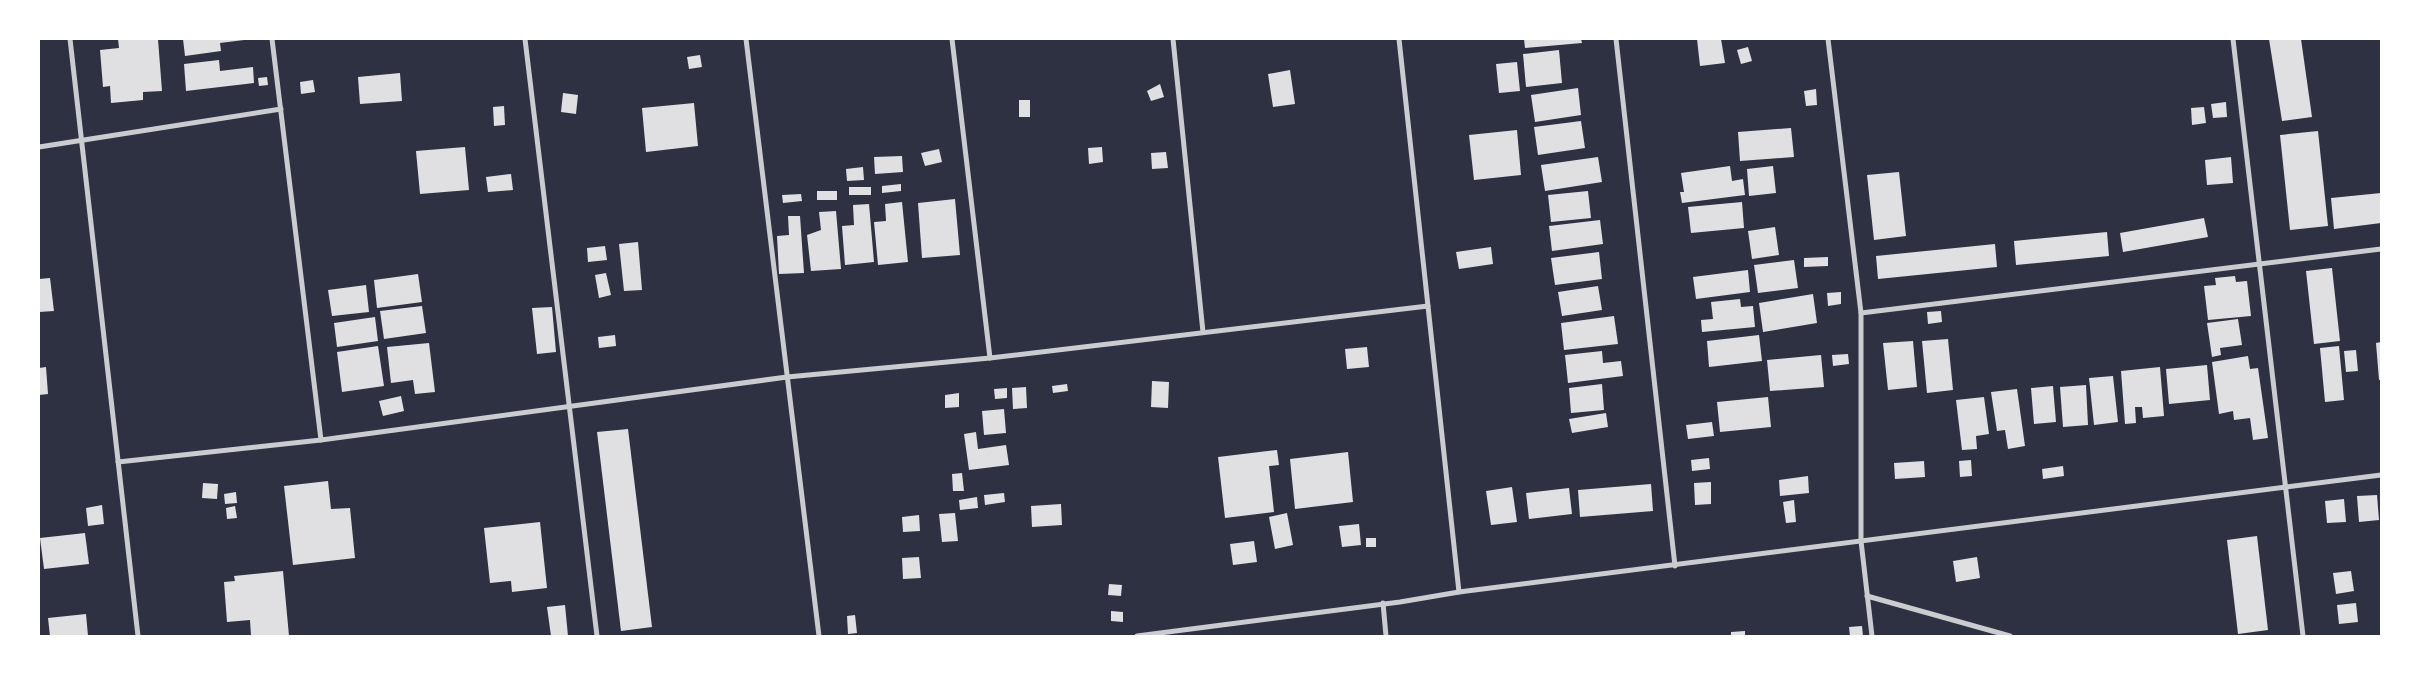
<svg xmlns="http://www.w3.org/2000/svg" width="2420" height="675" viewBox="0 0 2420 675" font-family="'Times New Roman',serif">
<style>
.building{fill:#e0e0e3}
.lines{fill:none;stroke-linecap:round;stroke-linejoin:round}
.minor{stroke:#caccd0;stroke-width:5}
</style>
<rect width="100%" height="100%" fill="#2d3142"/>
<g class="building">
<polygon points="118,39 158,39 162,91 143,92 143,100 111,103 110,86 103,87 100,50 119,48"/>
<polygon points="183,39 244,39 244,40 220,43 221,51 185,56"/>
<polygon points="1524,39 1581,39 1582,43 1525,48"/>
<polygon points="1697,39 1721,39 1725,63 1700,66"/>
<polygon points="2269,39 2301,39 2312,117 2282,121"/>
<polygon points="1748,47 1752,61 1741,64 1737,50"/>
<polygon points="1559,50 1562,83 1526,87 1523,54"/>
<polygon points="700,55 702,67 689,69 687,57"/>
<polygon points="219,60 220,71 253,67 254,83 186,91 184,64"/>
<polygon points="1517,62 1520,91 1499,93 1496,64"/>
<polygon points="1290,70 1295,104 1273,107 1268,74"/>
<polygon points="400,73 402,101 360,104 358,77"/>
<polygon points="267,77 268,85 259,86 258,78"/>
<polygon points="313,80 315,92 301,94 300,82"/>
<polygon points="1160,84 1164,97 1151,101 1147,91"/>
<polygon points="1578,88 1581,115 1535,122 1531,95"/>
<polygon points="1816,89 1817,105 1806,106 1804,91"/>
<polygon points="563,93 578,95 576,114 561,112"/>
<rect x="1019" y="100" width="11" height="17"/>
<polygon points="2226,102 2227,117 2213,118 2211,104"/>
<polygon points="694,103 698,146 646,152 642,108"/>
<polygon points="504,106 505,125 494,126 493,107"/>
<polygon points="2204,107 2206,123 2192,125 2191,108"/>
<polygon points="1581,121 1585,148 1538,155 1534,127"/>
<polygon points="1791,128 1794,157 1740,161 1738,132"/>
<polygon points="1517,130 1521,175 1474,180 1469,135"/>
<polygon points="2318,131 2328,226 2290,230 2280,135"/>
<polygon points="465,147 469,190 420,194 416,151"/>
<polygon points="1102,147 1103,162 1089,164 1088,148"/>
<polygon points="939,149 942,162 925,166 921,153"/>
<polygon points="1166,152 1168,168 1152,169 1151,153"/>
<polygon points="902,156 903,172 875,174 874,157"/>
<polygon points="1598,157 1602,182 1545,191 1541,165"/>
<polygon points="2231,157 2233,183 2207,185 2205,160"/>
<polygon points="1730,166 1732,181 1743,179 1745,195 1682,203 1680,192 1684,192 1681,173"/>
<polygon points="1773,166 1776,193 1749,196 1747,169"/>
<polygon points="863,167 864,180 847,181 846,169"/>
<polygon points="1899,172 1906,236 1874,240 1867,175"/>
<polygon points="511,174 513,190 488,192 486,177"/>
<polygon points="901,184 901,191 882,193 882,186"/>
<rect x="849" y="187" width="22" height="8"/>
<rect x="817" y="191" width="20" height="9"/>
<polygon points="1588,191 1591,218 1551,222 1548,195"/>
<polygon points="2381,193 2381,223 2334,229 2331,198"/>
<polygon points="801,194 802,201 783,203 782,195"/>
<polygon points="955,199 960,255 922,258 918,203"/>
<polygon points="902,202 908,262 878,265 874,222 886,221 885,204"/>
<polygon points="1742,202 1744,228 1691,233 1688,207"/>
<polygon points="869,204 874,262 845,265 842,226 854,225 853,205"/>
<polygon points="836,211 841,269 811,271 807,235 821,230 819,212"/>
<polygon points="788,216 800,216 804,273 779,274 777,236 789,235"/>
<polygon points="2204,218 2208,237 2123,252 2120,233"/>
<polygon points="1600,220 1603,244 1552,251 1549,226"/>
<polygon points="1775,227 1779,255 1752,259 1748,231"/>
<polygon points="2107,232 2109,256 2016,265 2014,241"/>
<polygon points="638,242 642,290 624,291 619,244"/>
<polygon points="1995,244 1997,267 1878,279 1876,256"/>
<polygon points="605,246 607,260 588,262 587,248"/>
<polygon points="1491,247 1493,264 1459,269 1456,252"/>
<polygon points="1599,252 1602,279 1555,285 1551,258"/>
<polygon points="1828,257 1828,266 1804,267 1804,258"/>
<polygon points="1794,260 1798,288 1758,293 1754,265"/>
<polygon points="2332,268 2340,341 2314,344 2306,271"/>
<polygon points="1748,270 1750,292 1696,299 1693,277"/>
<polygon points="606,273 611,295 599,298 595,275"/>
<polygon points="418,274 422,302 377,308 374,280"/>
<polygon points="2235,276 2236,282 2247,281 2251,316 2208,320 2204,286 2216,285 2215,278"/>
<polygon points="50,278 54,311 39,312 39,279"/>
<polygon points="366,285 369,312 332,316 328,290"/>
<polygon points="1598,286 1602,310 1562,316 1558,292"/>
<polygon points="1841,292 1841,304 1828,306 1827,293"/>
<polygon points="1813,294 1817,323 1763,332 1759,303"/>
<polygon points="1740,299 1741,307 1753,306 1755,327 1702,332 1701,320 1713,319 1711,302"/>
<polygon points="422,306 426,333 384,339 380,311"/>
<polygon points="552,307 556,352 537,354 532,308"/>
<polygon points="1941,311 1942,322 1928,324 1927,312"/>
<polygon points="1614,316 1618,344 1564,350 1561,323"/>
<polygon points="375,317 378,341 337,347 334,323"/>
<polygon points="2238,319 2242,345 2220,348 2221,355 2212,357 2207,323"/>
<polygon points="615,335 616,346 599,348 598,337"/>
<polygon points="1759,335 1762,361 1709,367 1707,341"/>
<polygon points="1948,339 1953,390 1927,393 1922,341"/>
<polygon points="1913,341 1917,387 1888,390 1883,343"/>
<polygon points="2381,342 2381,380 2379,380 2376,343"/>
<polygon points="429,343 435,392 415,394 413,380 391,383 387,347"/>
<polygon points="378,346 384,386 342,392 337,352"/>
<polygon points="2339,346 2344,400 2325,402 2320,348"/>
<polygon points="1367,347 1369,367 1347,369 1345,349"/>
<polygon points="2356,350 2358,371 2346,372 2344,351"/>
<polygon points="1602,351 1603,363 1621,361 1623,376 1568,383 1565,355"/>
<polygon points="1848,354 1849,364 1833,366 1832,355"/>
<polygon points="1821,355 1824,387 1770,391 1767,360"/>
<polygon points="2248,356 2250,369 2258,368 2268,438 2253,440 2250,418 2234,420 2233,411 2219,414 2212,362"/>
<polygon points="2207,365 2210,400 2169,404 2166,369"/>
<polygon points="46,367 48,394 39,395 39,368"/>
<polygon points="2160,367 2164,416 2143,418 2142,407 2135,407 2136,423 2125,424 2121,371"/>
<polygon points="2113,376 2118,422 2094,425 2089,378"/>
<polygon points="1152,381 1169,382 1168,408 1151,407"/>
<polygon points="1067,384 1068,391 1053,393 1052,386"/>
<polygon points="1602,384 1604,410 1571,413 1569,388"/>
<polygon points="2086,385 2088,425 2063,427 2060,387"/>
<polygon points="2053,386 2056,422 2034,424 2031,388"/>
<polygon points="1026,387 1027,408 1013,409 1012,388"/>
<polygon points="1007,388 1007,398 995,399 994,389"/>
<polygon points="2017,389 2025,446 2008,449 2005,430 1997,431 1991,392"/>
<polygon points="959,393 959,407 945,408 945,395"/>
<polygon points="401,396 404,411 383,416 379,401"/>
<polygon points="1768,397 1771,427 1720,432 1717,402"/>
<polygon points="1984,397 1989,434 1976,436 1977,449 1962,450 1956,400"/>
<polygon points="1004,409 1006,433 984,435 982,411"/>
<polygon points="1606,413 1608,427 1572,433 1569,419"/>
<polygon points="1712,422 1714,436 1688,439 1686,425"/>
<polygon points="628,429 652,627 621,631 597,432"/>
<polygon points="976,432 978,449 1006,445 1009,465 969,470 964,434"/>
<polygon points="1277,450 1279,465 1269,466 1274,512 1225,518 1218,457"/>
<polygon points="1348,452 1353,502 1295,509 1290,459"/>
<polygon points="1709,458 1710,469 1692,471 1691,460"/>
<polygon points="1971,460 1972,476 1960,477 1959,461"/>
<polygon points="1924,461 1925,477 1895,479 1894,463"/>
<polygon points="2063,466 2064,476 2043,479 2042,469"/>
<polygon points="962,473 964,491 953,491 952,474"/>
<polygon points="1808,476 1809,493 1780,496 1779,480"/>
<polygon points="328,481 331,509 350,508 355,558 293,565 284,486"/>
<polygon points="1711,482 1711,504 1695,505 1694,483"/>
<polygon points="203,483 218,484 217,499 202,498"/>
<polygon points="1651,484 1653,511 1580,517 1578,490"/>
<polygon points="1512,487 1517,522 1491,525 1486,491"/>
<polygon points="1569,488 1572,514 1529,519 1526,493"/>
<polygon points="236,492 237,503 225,504 224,494"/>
<polygon points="1004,493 1005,502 985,505 984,495"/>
<polygon points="2377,495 2379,520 2359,522 2357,496"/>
<polygon points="977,497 978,508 960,510 959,500"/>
<polygon points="2344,499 2346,522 2327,523 2325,501"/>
<polygon points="1794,500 1796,522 1786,523 1783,502"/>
<polygon points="1061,504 1062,525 1032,527 1031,506"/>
<polygon points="102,505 104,524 88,526 86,508"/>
<polygon points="235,506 237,518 227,519 226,508"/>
<polygon points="955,513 958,541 942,542 939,514"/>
<polygon points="1287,513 1293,545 1275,549 1269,517"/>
<polygon points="919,515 920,531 903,532 902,517"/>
<polygon points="540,522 547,588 512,592 511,581 490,583 484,528"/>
<polygon points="1359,524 1361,545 1342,547 1339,526"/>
<polygon points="85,533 89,564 44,569 40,538"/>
<polygon points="2257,536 2268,630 2238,634 2227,540"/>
<rect x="1366" y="538" width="10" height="9"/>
<polygon points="1254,541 1257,562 1233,565 1230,544"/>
<polygon points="919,557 921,578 903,579 902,558"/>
<polygon points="1977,557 1980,578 1956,582 1953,561"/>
<polygon points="283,571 289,636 251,636 250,620 227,622 224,582 235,581 234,576"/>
<polygon points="2351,571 2354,591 2336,594 2333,573"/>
<polygon points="1109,584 1122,585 1121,596 1108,595"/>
<polygon points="2356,603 2358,622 2339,624 2337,605"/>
<polygon points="565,605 568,636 551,636 547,607"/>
<polygon points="1111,611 1123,612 1123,622 1111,621"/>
<polygon points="86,614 88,636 50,636 48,618"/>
<polygon points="855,615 857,633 848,634 847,616"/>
<polygon points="1862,626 1863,636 1850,636 1849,627"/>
<polygon points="1745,631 1745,636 1731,636 1731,632"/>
</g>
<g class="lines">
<g class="minor">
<polyline points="70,39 138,636"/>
<polyline points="272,39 321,440"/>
<polyline points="525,39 597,636"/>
<polyline points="746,39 819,636"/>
<polyline points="952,39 990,358"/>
<polyline points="1173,39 1203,332"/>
<polyline points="1399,39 1459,592"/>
<polyline points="1616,39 1675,566"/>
<polyline points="1828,39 1861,313 1861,541 1872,636"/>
<polyline points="2233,39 2303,636"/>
<polyline points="39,147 281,109"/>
<polyline points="1861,313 2381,249"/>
<polyline points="118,462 321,440 787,377 990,358 1428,306"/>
<polyline points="1867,596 2010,636"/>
<polyline points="1383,603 1386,636"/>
<polyline points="1137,636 1400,602 1459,592 2381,475"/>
</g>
</g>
<rect width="2420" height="675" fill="none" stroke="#ffffff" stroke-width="80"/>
</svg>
